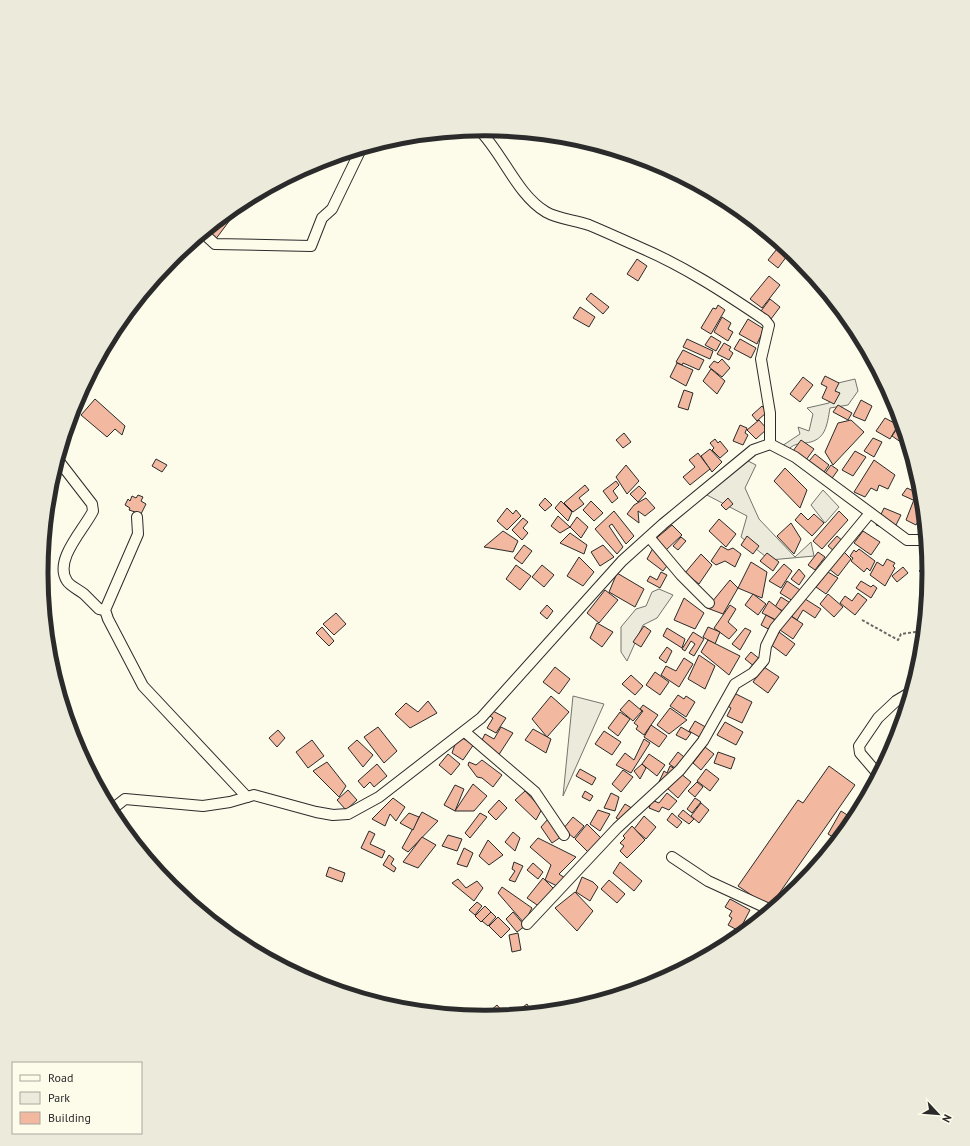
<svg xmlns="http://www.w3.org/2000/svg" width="970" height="1146" viewBox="0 0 970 1146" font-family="'PT Sans',sans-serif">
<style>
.green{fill:#ecebdb;stroke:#74746e}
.building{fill:#f2b8a0;stroke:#2b2b2b}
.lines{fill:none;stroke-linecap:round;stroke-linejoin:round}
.street-casing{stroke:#2b2b2b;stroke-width:12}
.path{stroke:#6a6964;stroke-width:2;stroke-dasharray:3 2;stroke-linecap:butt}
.street{stroke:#fdfbea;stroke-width:10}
.rim{fill:none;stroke:#2b2b2b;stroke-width:5}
</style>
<rect width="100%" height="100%" fill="#fdfbea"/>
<g class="green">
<path d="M855 379 858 391 848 405 830 408C827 425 826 441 805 443 798 444 793 444 788 450L782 446 800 434 798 427 809 431 813 414 807 408 829 403 838 383Z"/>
<polygon points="744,459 756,465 745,488 759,519 795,557 811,542 814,556 770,560 741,537 747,516 705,494"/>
<polygon points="823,490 839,507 825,523 811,505"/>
<polygon points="659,589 673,595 657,618 643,625 627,661 621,652 621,627 636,609 646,606 652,592"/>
<polygon points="573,696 604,704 563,796"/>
</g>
<g class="building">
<polygon points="224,215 230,220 215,240 204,232"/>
<polygon points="781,244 790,252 778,268 768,260"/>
<polygon points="637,259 647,266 638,281 627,274"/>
<polygon points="769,276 780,285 762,308 750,299"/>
<polygon points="591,293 609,307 603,314 586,299"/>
<polygon points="770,299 780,307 771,319 761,311"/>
<polygon points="718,305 725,310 711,334 701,328 713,308 716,309"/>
<polygon points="580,307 595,317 589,327 573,318"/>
<polygon points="722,317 731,323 728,329 733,332 728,341 714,332"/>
<polygon points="748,319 764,329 757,344 739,334"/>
<polygon points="711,336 721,342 716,351 705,345"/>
<polygon points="687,339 713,351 710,359 683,347"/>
<polygon points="740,339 756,348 751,358 734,349"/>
<polygon points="724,343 731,347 729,350 733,353 729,360 717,354"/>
<polygon points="683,350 704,360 699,370 683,363 682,365 676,362"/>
<polygon points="722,359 730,368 722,377 709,367 714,361 718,363"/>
<polygon points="677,363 693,370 686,386 670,377"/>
<polygon points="711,369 725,381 717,394 703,381"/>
<polygon points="825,376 839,383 835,391 840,393 834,404 822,398 827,387 821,384"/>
<polygon points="803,377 813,385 800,402 790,394"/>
<polygon points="684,390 693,393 688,410 678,407"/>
<polygon points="95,399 125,426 122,435 115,429 107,437 81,415"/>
<polygon points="861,400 872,406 865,421 853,416"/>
<polygon points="838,405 852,413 848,420 833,412"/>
<polygon points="762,406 767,412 757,421 752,415"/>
<polygon points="885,418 898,425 890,439 876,431"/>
<polygon points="759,420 767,429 756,439 747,430"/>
<polygon points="851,420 864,432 833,465 825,452 838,423"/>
<polygon points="901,423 907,442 905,445 892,436"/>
<polygon points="740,425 747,428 745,433 748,435 743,445 733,441"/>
<polygon points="624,433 631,442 623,448 616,440"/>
<polygon points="873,438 882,442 874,457 864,451"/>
<polygon points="715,439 718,443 720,441 728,451 720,458 712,450 714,448 710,443"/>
<polygon points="801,440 814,449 806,460 793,451"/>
<polygon points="710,449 722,462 712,472 701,456"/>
<polygon points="855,451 866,457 853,476 842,470"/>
<polygon points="698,453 710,469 690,485 683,477 695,467 689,460"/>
<polygon points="815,454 829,465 824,472 809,461"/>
<polygon points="156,459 167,465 162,472 152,466"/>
<polygon points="874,460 895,475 888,489 879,485 877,491 871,488 865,497 854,492"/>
<polygon points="626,465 639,481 627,494 616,477"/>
<polygon points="831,465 838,470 830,481 823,476"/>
<polygon points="785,468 807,490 800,508 774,481"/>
<polygon points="616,481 619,485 613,491 618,498 612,503 603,491"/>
<polygon points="585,485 589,490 579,498 584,504 573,512 564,503"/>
<polygon points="639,486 646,493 638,502 630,494"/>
<polygon points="907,488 918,493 913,500 902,495"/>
<polygon points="138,495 143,497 141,501 146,504 141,514 129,510 130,508 125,505 128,499 130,501 132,496 136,498"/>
<polygon points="915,497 922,501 923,512 916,525 906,520"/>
<polygon points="545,498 552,505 545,511 539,505"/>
<polygon points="646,498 655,508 645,516 638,511 639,523 627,514 634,505"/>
<polygon points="728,498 733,504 726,510 721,505"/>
<polygon points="561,501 572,512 568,521 555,508"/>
<polygon points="591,501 603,513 594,521 583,510"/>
<polygon points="507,508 513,514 516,510 521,516 507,530 497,521"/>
<polygon points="884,508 901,515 893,531 876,525"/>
<polygon points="614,511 634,536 626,544 612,524 609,526 623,547 617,554 595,529"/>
<polygon points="839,511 848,520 822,549 813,541"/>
<polygon points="801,513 808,520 814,514 824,523 812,536 795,520"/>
<polygon points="558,516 570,527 560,533 551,526"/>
<polygon points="577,517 588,527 581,538 570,527"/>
<polygon points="523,518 528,522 523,528 528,533 522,540 512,530"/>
<polygon points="719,519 736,534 726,547 709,531"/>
<polygon points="791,523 801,539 794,554 777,536"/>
<polygon points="672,525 682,535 665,551 653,541"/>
<polygon points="503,531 518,541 513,552 484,547"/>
<polygon points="863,531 880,542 871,555 854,543"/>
<polygon points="570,533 587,545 584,554 560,543"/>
<polygon points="747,536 759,546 753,554 741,545"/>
<polygon points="837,536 844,542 835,552 828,546"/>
<polygon points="681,537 686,541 678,550 673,546"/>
<polygon points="524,545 532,551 522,564 514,558"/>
<polygon points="603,545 614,557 600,566 591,552"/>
<polygon points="721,546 728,550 733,548 741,554 735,567 725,561 716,565 711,561"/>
<polygon points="653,548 670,562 663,571 647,559"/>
<polygon points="859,549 875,561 870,571 867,568 864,572 851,561 853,558 850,556 854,550 856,552"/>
<polygon points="842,550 851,559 838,576 828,568"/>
<polygon points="818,552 825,557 815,570 808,565"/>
<polygon points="767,553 779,562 773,571 760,561"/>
<polygon points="701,554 712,565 699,584 685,573"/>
<polygon points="579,557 594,572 583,586 567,576"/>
<polygon points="887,559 895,563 893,566 895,568 885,586 870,575 877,562 883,566"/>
<polygon points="751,562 767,572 762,598 738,588"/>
<polygon points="928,562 929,575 926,578 919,571"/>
<polygon points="784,564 792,571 781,588 769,581"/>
<polygon points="516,565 531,576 520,590 506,579"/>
<polygon points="542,565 554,575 544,587 532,577"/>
<polygon points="903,567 908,573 897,582 892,576"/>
<polygon points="799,569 805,576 799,585 791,579"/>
<polygon points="661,572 667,575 660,588 647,581 650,576 657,580"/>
<polygon points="828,572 838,578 826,594 816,587"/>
<polygon points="617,573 644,589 635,607 609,592"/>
<polygon points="730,580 738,588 723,614 707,608"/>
<polygon points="787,581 800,590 793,601 780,593"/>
<polygon points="861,581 871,587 873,585 877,588 871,598 856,588"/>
<polygon points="605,590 618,600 599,623 587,613"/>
<polygon points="858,593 867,600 855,615 840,603 845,596 852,601"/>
<polygon points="753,594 766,604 758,615 745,605"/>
<polygon points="828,594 843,607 834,617 820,604"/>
<polygon points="781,597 792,604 787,613 775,607"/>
<polygon points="802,597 821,609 815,618 803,610 797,620 790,615"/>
<polygon points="684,598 704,613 695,629 674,620"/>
<polygon points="769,601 783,612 778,621 762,613"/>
<polygon points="547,605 553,611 547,619 540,613"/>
<polygon points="730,605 736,609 728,622 737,630 729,639 714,628"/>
<polygon points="336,613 346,624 334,635 323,624"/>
<polygon points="766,615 777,621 772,631 761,625"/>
<polygon points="789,615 803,624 793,639 780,630"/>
<polygon points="597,623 613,632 602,647 590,638"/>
<polygon points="644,626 651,631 641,647 633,642"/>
<polygon points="322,627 334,641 329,646 316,633"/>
<polygon points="708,627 720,632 715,644 703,637"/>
<polygon points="667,628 685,639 682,648 663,636"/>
<polygon points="745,628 751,631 740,650 732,644"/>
<polygon points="693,632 704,639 694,656 689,653 695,644 691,641 685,651 682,649"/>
<polygon points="779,632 795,644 786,656 770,644"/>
<polygon points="708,640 740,656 729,675 701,652"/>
<polygon points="667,647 672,651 666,663 659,658"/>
<polygon points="751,652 761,660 755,667 745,659"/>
<polygon points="699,655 715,666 705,689 688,679"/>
<polygon points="684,658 693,664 679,687 661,675 666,666 676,671"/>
<polygon points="555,667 570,679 559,694 543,682"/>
<polygon points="764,667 779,677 768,693 753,682"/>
<polygon points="655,672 669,682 660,695 646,685"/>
<polygon points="631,675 643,686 635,695 622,684"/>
<polygon points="732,692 752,702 742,723 727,716 731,708 726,705"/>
<polygon points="678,695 684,699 686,696 695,702 686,717 670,706"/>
<polygon points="551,696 569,712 547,737 532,719"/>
<polygon points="629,700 642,711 633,721 620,710"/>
<polygon points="428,701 437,713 410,728 395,714 406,703 418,712"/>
<polygon points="643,705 658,715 644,735 636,729 638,726 634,723 643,711 640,709"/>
<polygon points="670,708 687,720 669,734 657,725"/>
<polygon points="493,711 506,718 496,733 487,728 493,718 490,716"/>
<polygon points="620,712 630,719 618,736 608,728"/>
<polygon points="695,721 709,729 703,739 689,731"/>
<polygon points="725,722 743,732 736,745 717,735"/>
<polygon points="651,725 667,736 659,747 644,737"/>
<polygon points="378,727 397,751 384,763 364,737"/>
<polygon points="501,727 513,733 498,756 480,744 485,734 494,739"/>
<polygon points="681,727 691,733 686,740 676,735"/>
<polygon points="533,729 551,739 546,753 525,740"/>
<polygon points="278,730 285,738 277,747 269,738"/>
<polygon points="604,731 621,742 612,755 595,744"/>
<polygon points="458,736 474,744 463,760 452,753"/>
<polygon points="644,739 650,743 631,773 616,765 625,753 634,760"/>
<polygon points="312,740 324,756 308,768 296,752"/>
<polygon points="357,740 373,755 363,767 348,748"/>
<polygon points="705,747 714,754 701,770 693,763"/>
<polygon points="678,752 684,757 681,761 685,763 678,770 669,764"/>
<polygon points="718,752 735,758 731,769 714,763"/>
<polygon points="448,754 460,764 451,775 439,765"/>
<polygon points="649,754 665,765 657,776 642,764"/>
<polygon points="482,760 502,775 493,787 482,778 477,777 468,765 469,762 476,765"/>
<polygon points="327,762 346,786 339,797 313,771"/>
<polygon points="377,764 387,776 374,787 370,782 364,788 358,781"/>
<polygon points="642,764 646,768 640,779 634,771"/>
<polygon points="670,766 675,769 658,784 664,771 667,773"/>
<polygon points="829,766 855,785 778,895 784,899 772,909 738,886 798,800 803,803"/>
<polygon points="580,769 596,778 592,785 576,776"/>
<polygon points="706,769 719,779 710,791 697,781"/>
<polygon points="623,770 633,777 621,792 612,784"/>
<polygon points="680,773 691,782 678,798 667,788"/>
<polygon points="697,782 703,787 695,797 688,791"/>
<polygon points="473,784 487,796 474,811 455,811"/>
<polygon points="455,785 464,789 455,811 444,805"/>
<polygon points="348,790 357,800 346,810 337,800"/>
<polygon points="525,791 542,809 536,820 515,800"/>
<polygon points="585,791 593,796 590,801 582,797"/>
<polygon points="611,793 619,797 615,811 604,808"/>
<polygon points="667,793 677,801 669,810 662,807 659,812 649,808 652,800 659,803"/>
<polygon points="393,798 405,807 396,821 390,814 385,826 372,819"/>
<polygon points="695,798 701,802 692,813 687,809"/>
<polygon points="499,800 507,808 496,820 488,812"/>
<polygon points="701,803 709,810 699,823 691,816"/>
<polygon points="625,804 635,810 623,822 616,818"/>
<polygon points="598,810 610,814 600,831 590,824"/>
<polygon points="683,810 694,819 689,824 678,816"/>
<polygon points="841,811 852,818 838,840 828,834"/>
<polygon points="422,812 438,821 408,852 402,848"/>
<polygon points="409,813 419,817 413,830 400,823"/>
<polygon points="480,813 487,817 470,838 465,833"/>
<polygon points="672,813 682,822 677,828 667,820"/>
<polygon points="644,816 656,827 646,839 634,829"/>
<polygon points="573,817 584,826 574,838 563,829"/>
<polygon points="548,819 561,837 552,843 541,827"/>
<polygon points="587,824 608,845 594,858 575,839"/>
<polygon points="632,826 645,840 627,858 620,851 624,846 620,843 625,838 623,836"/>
<polygon points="369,831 375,834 370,844 385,851 382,858 361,848"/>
<polygon points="513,832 520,838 515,851 505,842"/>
<polygon points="448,835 462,839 457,851 442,846"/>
<polygon points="422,837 436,845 418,868 403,862"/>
<polygon points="538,838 576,857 559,874 568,880 561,888 545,880 551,865 530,847"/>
<polygon points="488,840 503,855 489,865 479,856"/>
<polygon points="464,848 473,853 467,867 457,864"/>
<polygon points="389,855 394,859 391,864 396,868 394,872 383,865"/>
<polygon points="514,862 523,866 515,882 509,880 515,871 512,869"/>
<polygon points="620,862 642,881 634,891 613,873"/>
<polygon points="533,863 543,872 538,879 527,870"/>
<polygon points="329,867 345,873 342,882 326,876"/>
<polygon points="582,877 593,882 598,887 590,901 576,892"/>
<polygon points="543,878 554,889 540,907 527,898"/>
<polygon points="458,879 466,888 477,881 483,888 474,901 452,883"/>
<polygon points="609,880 625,894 617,903 601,889"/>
<polygon points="502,887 532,908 524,923 498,893"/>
<polygon points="575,892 593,911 577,931 555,908"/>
<polygon points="730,899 750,910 739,931 728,925 732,918 729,916 732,911 725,907"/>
<polygon points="477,902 482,906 475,915 469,910"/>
<polygon points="485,906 491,912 481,922 475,916"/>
<polygon points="491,912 496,917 488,926 482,921"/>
<polygon points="513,912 525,926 517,932 506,919"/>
<polygon points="498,917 510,929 501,938 489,926"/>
<polygon points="518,933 521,950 512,952 509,935"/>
<polygon points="527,1004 530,1009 523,1013 520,1009"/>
<polygon points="497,1005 503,1012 498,1016 483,1017"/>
</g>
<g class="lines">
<g class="street-casing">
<g id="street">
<path d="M479 130C502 152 517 195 546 212 558 219 575 220 589 225 606 232 623 240 639 247 684 266 725 293 765 320L769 325 761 359 770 413V444"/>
<polyline points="203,233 215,244 311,246 322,218 332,209 361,149"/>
<path d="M58 460 92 504 93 511C85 528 53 560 67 581 70 586 79 590 84 594 89 599 94 604 99 609L105 610"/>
<polyline points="137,517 138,534 105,610 108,619 143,686 247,797"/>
<polyline points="649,537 681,575 709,603"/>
<polyline points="465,732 535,792 564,835"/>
<polyline points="878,774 860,753 859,746 878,718 896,701 911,692"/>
<polyline points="111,810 125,799 203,806 230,802 254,795 316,812 333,815 348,814 379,797 481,718 622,561 663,524 753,450 770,444 795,457 907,540 920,540 925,535"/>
<polyline points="672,857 708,881 771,910"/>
<polyline points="527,924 617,828 680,770 703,741 735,684 753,673 764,660 766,646 775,628 870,513"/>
</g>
</g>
<polyline class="path" points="862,620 898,640 901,634 923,631"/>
<use href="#street" class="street"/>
</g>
<path d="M0 0H970V1146H0ZM48 573a437 437 0 1 1 874 0a437 437 0 1 1-874 0Z" fill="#eceadb" fill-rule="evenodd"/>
<path class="rim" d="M48 573a437 437 0 1 1 874 0a437 437 0 1 1-874 0Z"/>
<rect x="12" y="1062" width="130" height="72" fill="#fdfbea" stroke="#a9a89e"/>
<rect x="20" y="1075" width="20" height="6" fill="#fdfbea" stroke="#a9a89e"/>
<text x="48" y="1082" font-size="12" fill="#2b2b2b">Road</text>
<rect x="20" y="1092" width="20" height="12" fill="#ecebdb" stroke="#a9a89e"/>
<text x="48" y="1102" font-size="12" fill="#2b2b2b">Park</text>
<rect x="20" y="1112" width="20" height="12" fill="#f2b8a0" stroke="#a9a89e"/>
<text x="48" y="1122" font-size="12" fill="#2b2b2b">Building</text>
<g transform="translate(938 1114) rotate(116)" stroke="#fdfbea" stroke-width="3" paint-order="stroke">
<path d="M0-3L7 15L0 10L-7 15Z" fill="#2b2b2b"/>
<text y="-6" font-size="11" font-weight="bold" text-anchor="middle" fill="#2b2b2b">N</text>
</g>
</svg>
